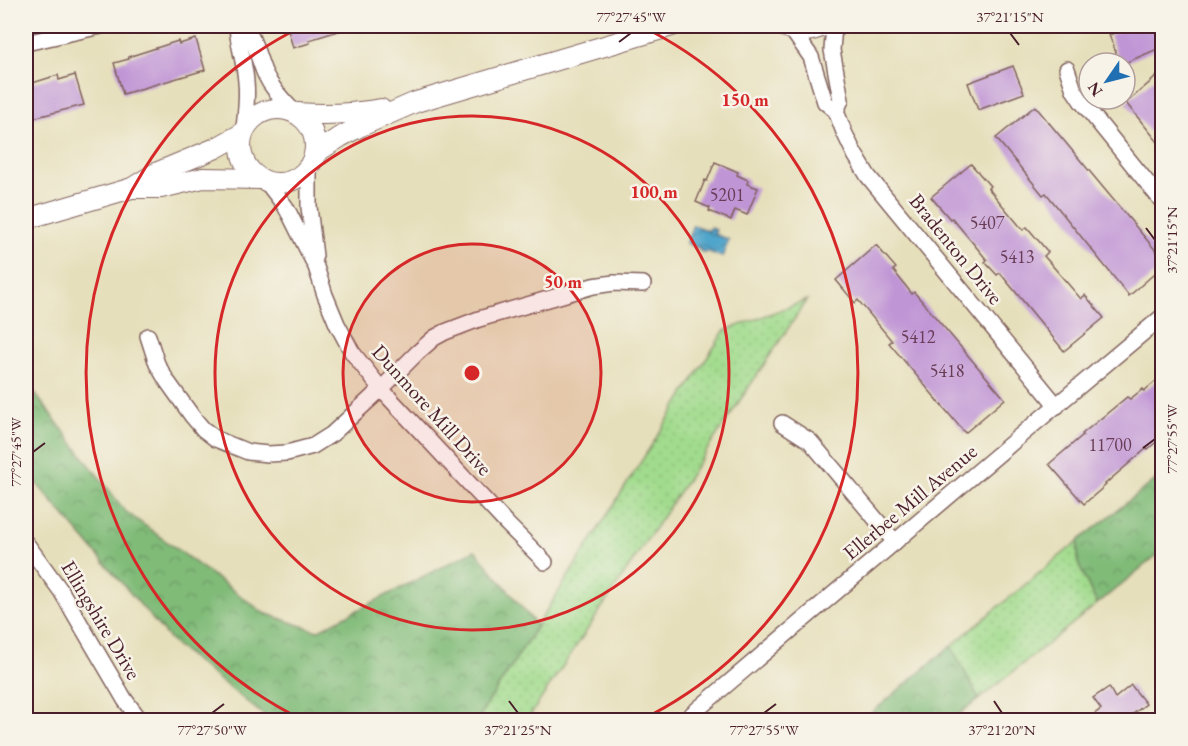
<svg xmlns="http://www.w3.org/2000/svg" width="1188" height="746" viewBox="0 0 1188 746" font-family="'EB Garamond',serif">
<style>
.grass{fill:url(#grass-dots);stroke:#767d5c;stroke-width:1.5}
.forest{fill:url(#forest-crowns);stroke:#656d52;stroke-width:1.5}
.water{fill:url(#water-waves);stroke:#4c627b;stroke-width:1.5}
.building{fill:#c095d5}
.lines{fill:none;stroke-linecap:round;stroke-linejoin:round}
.minor-casing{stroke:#81625d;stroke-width:18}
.tertiary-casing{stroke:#81625d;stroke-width:22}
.minor{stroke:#fff;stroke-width:15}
.tertiary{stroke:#fff;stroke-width:20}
.ticks{fill:none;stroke:#4a1f2b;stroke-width:2}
.ring{fill:none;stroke:#d62828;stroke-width:3}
.labels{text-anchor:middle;stroke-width:5;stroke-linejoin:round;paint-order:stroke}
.number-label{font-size:18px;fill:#683c56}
.street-label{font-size:21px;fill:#4a1f2b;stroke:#f7f3e8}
.centre{fill:#d62828;stroke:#f7f3e8;stroke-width:3}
.ring-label{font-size:18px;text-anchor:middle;font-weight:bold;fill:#d62828;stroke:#f7f3e8;stroke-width:5;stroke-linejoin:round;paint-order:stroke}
.neatline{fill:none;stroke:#4a1f2b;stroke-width:2}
.ticks-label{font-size:15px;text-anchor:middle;fill:#4a1f2b}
</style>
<defs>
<pattern id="grass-dots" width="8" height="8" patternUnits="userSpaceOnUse" patternTransform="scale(1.5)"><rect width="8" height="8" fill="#a1db8d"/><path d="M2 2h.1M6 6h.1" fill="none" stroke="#8cbc7a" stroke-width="1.8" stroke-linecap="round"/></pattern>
<pattern id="forest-crowns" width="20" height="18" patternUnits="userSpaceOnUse" patternTransform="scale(1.5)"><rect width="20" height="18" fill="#80bb78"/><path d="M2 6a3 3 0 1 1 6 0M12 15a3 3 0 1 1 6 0" fill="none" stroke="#6b9763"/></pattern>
<pattern id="water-waves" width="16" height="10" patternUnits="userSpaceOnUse" patternTransform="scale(1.5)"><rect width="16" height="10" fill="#4fa5cb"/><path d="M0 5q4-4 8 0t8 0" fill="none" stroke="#4486a5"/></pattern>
</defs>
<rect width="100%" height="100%" fill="#f7f3e8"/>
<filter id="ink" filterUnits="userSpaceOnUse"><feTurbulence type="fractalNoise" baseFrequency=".0167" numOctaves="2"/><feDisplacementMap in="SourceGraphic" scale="12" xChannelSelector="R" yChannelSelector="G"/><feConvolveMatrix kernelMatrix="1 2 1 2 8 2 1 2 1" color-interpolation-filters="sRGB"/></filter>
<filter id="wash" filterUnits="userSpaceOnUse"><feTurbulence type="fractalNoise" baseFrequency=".008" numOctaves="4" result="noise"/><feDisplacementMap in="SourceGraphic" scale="24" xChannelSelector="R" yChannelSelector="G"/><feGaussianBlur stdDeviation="1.35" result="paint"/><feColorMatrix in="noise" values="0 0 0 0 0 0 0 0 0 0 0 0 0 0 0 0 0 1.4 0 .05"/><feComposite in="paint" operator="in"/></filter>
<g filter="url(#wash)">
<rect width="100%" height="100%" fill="#e6dfbb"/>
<g class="grass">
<polygon points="807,300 527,720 477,720 724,331"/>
<polygon points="1078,541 1078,563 1097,604 979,699 951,646"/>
</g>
<g class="forest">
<polygon points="26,382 125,511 264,613 317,631 475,550 537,626 477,720 270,720 173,643 26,471"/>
<polygon points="1162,475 1162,551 1097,604 1078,563 1078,541"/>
<polygon points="951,646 979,699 952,720 863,720"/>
</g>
<polygon class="water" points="693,225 709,231 710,227 716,230 714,234 729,240 722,257 707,251 706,253 700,251 701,249 686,243"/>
<g id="blocks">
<g class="building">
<polygon points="287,26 344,26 345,29 309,40 310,43 293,48"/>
<polygon points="1132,26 1159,26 1162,34 1162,47 1125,63 1120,63 1109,35"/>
<polygon points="196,39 205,70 123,94 114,63 129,59 128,57 178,41 179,44"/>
<polygon points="1013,66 1024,93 978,110 968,83"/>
<polygon points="1162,72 1162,147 1126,103"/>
<polygon points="58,75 59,80 75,75 84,105 33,118 33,116 26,118 26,85"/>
<polygon points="1035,106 1162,258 1162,267 1129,296 1046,193 1043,195 996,138"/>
<polygon points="715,162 738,172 737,175 748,180 747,184 758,188 747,215 735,210 731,220 709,211 710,208 696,202 705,180 707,181"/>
<polygon points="971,164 990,186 988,188 1023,230 1027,227 1048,252 1044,256 1081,299 1085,295 1104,318 1064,351 1000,273 997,275 985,262 987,260 952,218 950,219 931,197"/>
<polygon points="876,245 896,268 893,270 912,294 914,292 1005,399 965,433 889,343 892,341 858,300 855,303 836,280"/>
<polygon points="1162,376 1162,437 1148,449 1147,448 1105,484 1106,485 1084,504 1049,464 1083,435 1082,434 1127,397 1130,399 1143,389 1144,391"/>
<polygon points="1131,685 1146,704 1125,720 1086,720 1101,709 1093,698 1109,687 1115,698"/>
</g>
</g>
</g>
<g filter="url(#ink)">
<use href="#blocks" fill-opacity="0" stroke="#81625d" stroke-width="1.5"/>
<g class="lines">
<g class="minor-casing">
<g id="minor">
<path d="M237 26C238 45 245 63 246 82 248 98 245 114 244 130"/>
<path d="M245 26C255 40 258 58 265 74 272 89 283 100 294 112"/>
<polyline points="834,26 832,50 841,100 836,111"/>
<polyline points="792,30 811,57 825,102 836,111 844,132 854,153 868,176 1057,406"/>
<polyline points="26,43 101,26"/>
<polyline points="1067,69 1074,90 1082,102 1162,201"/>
<polyline points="309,166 309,207 315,256"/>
<polyline points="265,180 285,206 290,215 316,267 325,295 337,324 352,352 381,389 507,524 545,562"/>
<polyline points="148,336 157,364 167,381 192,416 203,429 216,439 248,452 268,454 287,453 313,446 332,434 381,389 417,353 434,338 445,332 479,319 593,286 614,283 643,284"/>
<polyline points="782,423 810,441 895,542"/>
<polyline points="26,543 61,591 125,700 140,720"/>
<polyline points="685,720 1021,435 1162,317"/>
</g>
</g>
<g class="tertiary-casing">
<g id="tertiary">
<path d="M783 26C797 32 810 33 823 26"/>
<circle cx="278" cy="146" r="37"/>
<path d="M297 113C326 115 353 114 381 109"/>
<polyline points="312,161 320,150 340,137 361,126 416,102 672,26"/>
<polyline points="132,188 156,173 216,148 243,133"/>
<polyline points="26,219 132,188 161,188 203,178 261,179"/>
</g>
</g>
<use href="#minor" class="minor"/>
<use href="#tertiary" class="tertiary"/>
</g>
</g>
<path class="ticks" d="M1010 33 1019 45M619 42 631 33M1146 228 1155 240M1143 448 1155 439M33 452 45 443M509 701 518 713M994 701 1002 713M212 713 224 704M764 713 776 704"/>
<circle cx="472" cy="373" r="129" fill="#d62828" fill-opacity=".12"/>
<g class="ring">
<circle cx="472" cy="373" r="129"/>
<circle cx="472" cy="373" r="257"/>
<path d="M303 720A386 386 0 0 1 303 26M641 26A386 386 0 0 1 641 720"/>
</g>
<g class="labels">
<g class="number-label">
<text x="727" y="201">5201</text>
<text x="987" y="229">5407</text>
<text x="1017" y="263">5413</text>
<text x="918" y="343">5412</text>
<text x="947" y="377">5418</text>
<text x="1110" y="451">11700</text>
</g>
<g class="street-label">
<text transform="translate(956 249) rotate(51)" y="7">Bradenton Drive</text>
<text transform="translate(432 410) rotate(48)" y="7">Dunmore Mill Drive</text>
<text transform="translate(910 502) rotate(-40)" y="7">Ellerbee Mill Avenue</text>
<text transform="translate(101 620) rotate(59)" y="7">Ellingshire Drive</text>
</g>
</g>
<circle cx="472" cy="373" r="9" class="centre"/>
<g class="ring-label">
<text x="745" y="106">150 m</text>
<text x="654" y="198">100 m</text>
<text x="563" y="288">50 m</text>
</g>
<rect width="1188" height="746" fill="none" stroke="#f7f3e8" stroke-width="66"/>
<g transform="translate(1107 81) rotate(235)"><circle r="28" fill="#f7f3e8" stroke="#b29e9c" stroke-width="1.5"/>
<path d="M0-4.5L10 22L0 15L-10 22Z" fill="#1f6fb2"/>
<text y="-9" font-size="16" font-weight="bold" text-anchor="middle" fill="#4a1f2b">N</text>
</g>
<rect x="33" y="33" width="1122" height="680" class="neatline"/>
<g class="ticks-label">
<text x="631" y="22">77°27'45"W</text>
<text x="1010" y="22">37°21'15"N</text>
<text transform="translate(1172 240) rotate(-90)" y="5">37°21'15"N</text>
<text transform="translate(1172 439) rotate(-90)" y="5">77°27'55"W</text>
<text transform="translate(16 452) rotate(-90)" y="5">77°27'45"W</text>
<text x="212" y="735">77°27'50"W</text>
<text x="518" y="735">37°21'25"N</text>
<text x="764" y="735">77°27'55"W</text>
<text x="1002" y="735">37°21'20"N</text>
</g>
</svg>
